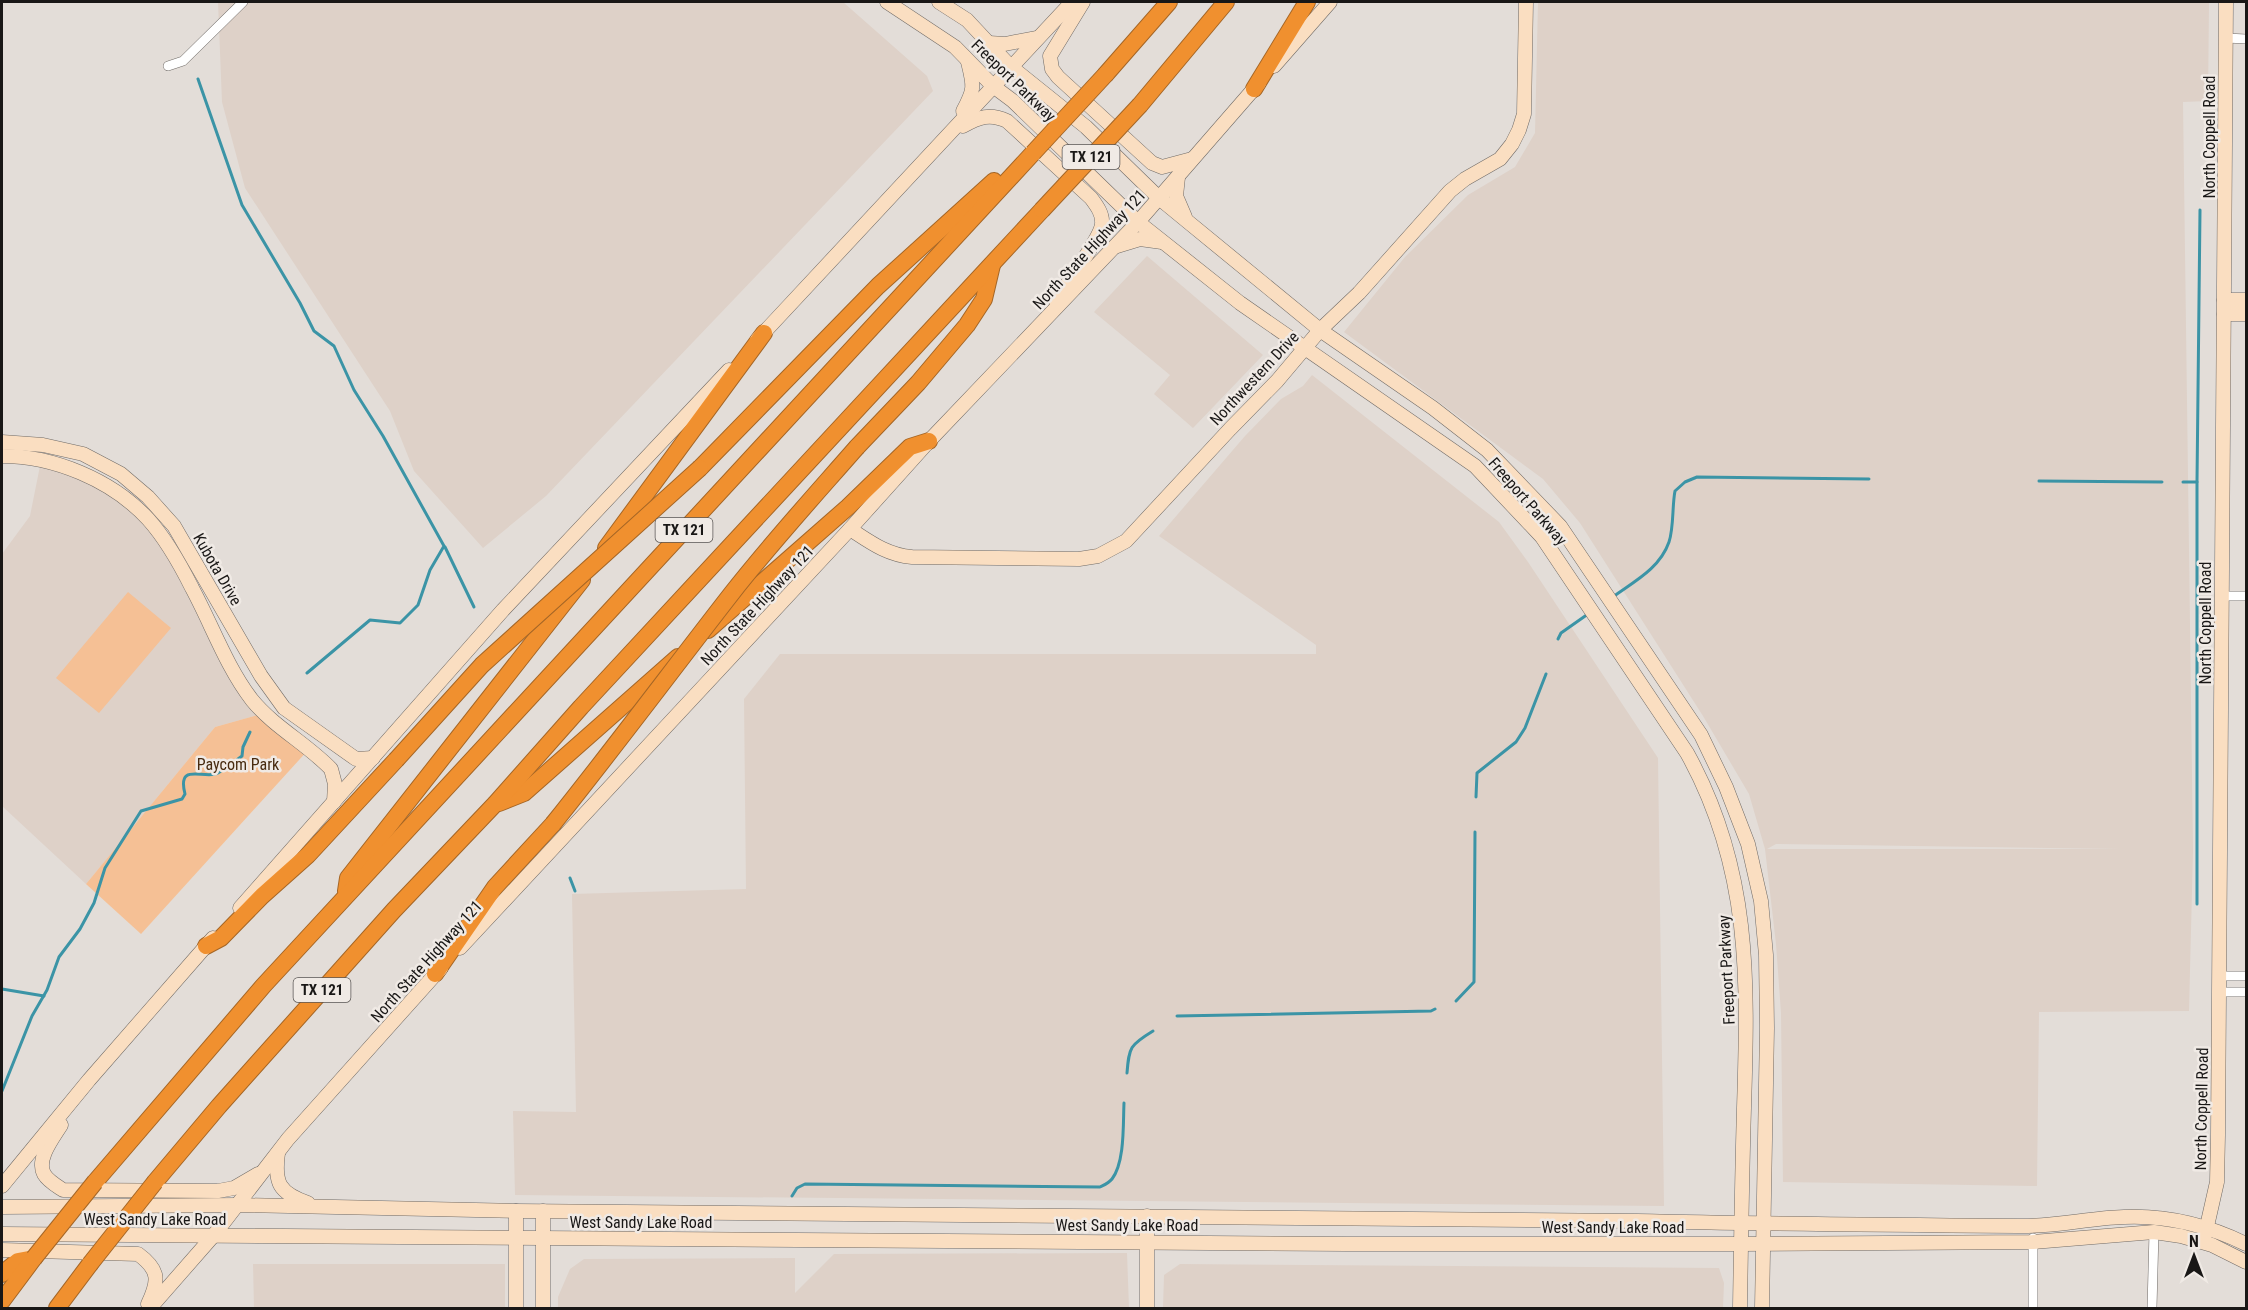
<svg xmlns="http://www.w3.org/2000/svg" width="2248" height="1310" viewBox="0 0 2248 1310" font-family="'Roboto Condensed',sans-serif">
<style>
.built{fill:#ded1c8;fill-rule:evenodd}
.green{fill:#f5c095}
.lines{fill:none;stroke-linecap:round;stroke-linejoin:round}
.stream{stroke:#3b94a6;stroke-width:3}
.street-casing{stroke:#706b67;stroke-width:10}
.secondary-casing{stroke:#706b67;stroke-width:15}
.highway-casing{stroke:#a56626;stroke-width:18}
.street{stroke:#fff;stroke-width:9}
.secondary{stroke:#fadec1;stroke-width:14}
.highway{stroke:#f0902f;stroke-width:16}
.highway-bridge-casing{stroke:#a56626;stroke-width:18;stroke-linecap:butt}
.highway-bridge{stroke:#f0902f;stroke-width:16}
.labels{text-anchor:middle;stroke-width:5;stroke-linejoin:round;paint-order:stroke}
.shield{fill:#f0eae5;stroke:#5a5654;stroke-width:1.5}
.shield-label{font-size:15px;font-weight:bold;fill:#191716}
.street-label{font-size:16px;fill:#191716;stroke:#f0eae5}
.park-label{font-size:16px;fill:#482b10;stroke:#f0eae5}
</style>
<rect width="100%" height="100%" fill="#e3ddd8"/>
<g class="built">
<polygon points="218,2 843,2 927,76 933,91 546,496 483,548 414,471 390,411 245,188 222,102"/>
<path d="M1538 2H2209L2208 101 2183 102 2193 850 2189 1011 2039 1012 2037 1186 1783 1182 1781 1013 1776 944 1765 849 1749 794 1703 716 1580 523 1543 479 1344 332 1405 257 1468 195 1515 167 1535 133ZM1776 844 2121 849H1767Z"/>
<polygon points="1147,256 1263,355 1193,428 1154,394 1170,375 1094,312"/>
<polygon points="1312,375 1499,522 1528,562 1658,758 1664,1206 515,1195 513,1111 576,1112 572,894 746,889 744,699 780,654 1316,654 1316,645 1159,536 1245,436 1281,399 1303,386"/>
<polygon points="40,466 86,474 128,500 161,537 258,715 215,727 86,884 2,806 2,554 30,516"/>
<polygon points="1127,1253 1129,1308 558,1308 558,1297 570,1269 584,1259 795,1258 795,1293 834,1254"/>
<polygon points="253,1264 505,1264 505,1308 254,1308"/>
<polygon points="1180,1264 1719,1268 1724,1283 1723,1308 1163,1308 1164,1275"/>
</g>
<g class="green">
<polygon points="128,592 171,628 99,713 56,678"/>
<polygon points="258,715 309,749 141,934 86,884 215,727"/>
</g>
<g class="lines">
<g class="stream">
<polyline points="198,79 242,205 300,303 314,331 334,346 354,390 383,436 444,546 430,570 418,605 400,623 370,620 307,673"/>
<polyline points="2039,481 2162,482"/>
<polyline points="2183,482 2197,482 2200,210"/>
<polyline points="445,547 474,607"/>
<path d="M1614 596C1635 581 1660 568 1669 542 1674 527 1672 506 1675 491L1685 482 1697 477 1869 479"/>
<polyline points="1558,639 1561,633 1588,614"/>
<polyline points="1476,797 1477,773 1516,742 1525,728 1546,674"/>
<polyline points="570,878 575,891"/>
<polyline points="2197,904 2197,482"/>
<polyline points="2,989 44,996"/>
<polyline points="1456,1001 1474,982 1475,832"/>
<polyline points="1177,1016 1431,1011 1435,1009"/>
<path d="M1127 1073C1129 1047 1130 1045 1153 1031"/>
<path d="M2 1091 32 1016 47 990 59 957 80 929 94 903 105 868 141 811 182 799 185 794C176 759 208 783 221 771 222 770 226 763 226 762H234L242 756 243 747 250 732"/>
<path d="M792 1196 797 1188 805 1184 1100 1187C1104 1185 1109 1183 1112 1179 1125 1162 1123 1124 1124 1103"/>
</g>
<g class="street-casing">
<g id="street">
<polyline points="2226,38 2246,39"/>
<polyline points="168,66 183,61 243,2"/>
<polyline points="2222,596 2246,596"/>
<polyline points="2219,976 2246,976"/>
<polyline points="2219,992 2246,992"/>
<polyline points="2033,1308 2033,1238"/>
<polyline points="2152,1308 2154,1232"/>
</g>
</g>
<g class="secondary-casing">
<g id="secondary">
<path d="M887 2 955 47 993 86 1013 101 1138 222 1240 303 1475 466 1542 537 1687 753C1751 868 1748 980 1744 1108 1742 1175 1741 1242 1740 1308"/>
<polyline points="939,2 967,20 1010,66 1086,127 1159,198 1187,221 1320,330 1433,408 1487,450 1560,526 1701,735 1726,787 1748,844 1761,901 1766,955 1767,1028 1762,1308"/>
<polyline points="1083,2 1050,56 1052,69 1058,77 1152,163 1162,167 1192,159"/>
<polyline points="989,43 1005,44 1036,38"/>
<polyline points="1274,66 1330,2"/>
<path d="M963 111C975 89 974 86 968 62"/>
<path d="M963 126C979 117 990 113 1007 121L1091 198C1097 206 1103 214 1102 224 1101 237 1065 287 1056 301"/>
<polyline points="1178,177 1176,196 1185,217"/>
<polyline points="1117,246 1140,239 1162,242"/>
<polyline points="2224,300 2246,300"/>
<polyline points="2224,314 2246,314"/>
<polyline points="757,340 1072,2"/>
<polyline points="2,442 43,445 83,454 121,474 148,497 174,526 261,676 284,708 356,759 373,758"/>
<path d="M2 456C54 456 112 480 148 519 166 539 180 564 192 588 212 625 226 666 252 700 274 727 307 744 331 769L335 784 334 802"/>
<path d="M850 529C870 542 887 555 912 557L1079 559 1098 556 1126 541 1230 429 1277 381 1320 330 1359 293 1450 191 1465 179 1500 159 1512 144 1519 130 1524 114 1526 2"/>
<polyline points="240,908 503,610 729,370"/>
<polyline points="460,948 850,529 929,441 1138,222 1259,83"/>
<path d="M61 1125C53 1138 36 1159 44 1174 48 1181 57 1186 63 1190L218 1191 234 1188 258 1174"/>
<path d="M278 1153C274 1183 279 1193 308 1203"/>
<polyline points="2,1186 89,1080 213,938"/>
<path d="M2 1207 237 1205 516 1211 1637 1221C1764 1224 1892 1225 2019 1226 2054 1227 2089 1218 2124 1217 2168 1215 2207 1225 2246 1244"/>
<polyline points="516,1211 516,1308"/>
<polyline points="543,1211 543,1308"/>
<polyline points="2,1234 1346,1244 1740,1244 2033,1242 2154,1232 2181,1236 2212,1245 2246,1262"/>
<polyline points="2205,1235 2217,1182 2218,1135 2226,2"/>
<path d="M2 1250 138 1254C160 1270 159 1281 148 1304"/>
<polyline points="150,1308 214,1235 288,1139 441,968"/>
<polyline points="1147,1308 1147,1216"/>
</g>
</g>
<g class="highway-casing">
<g id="highway">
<polyline points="1106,74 1169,2"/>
<polyline points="1254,89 1307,2"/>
<polyline points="1140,105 1226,2"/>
<polyline points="857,447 918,383 967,325 984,299 992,265"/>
<polyline points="700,468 878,286 994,181"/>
<polyline points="606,548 764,333"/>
<polyline points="708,630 848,507 910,447 929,441"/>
<polyline points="499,803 524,793 678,657"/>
<polyline points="346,891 348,878 582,580"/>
<polyline points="206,946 221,938 262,896 308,855 396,760"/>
<polyline points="435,974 495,887 553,824"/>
<polyline points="95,1182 264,985 1033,153"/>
<polyline points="155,1182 219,1106 394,910 495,804 581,707 1042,210"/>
<polyline points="2,1274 18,1261 34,1258"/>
<polyline points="2,1301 34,1258"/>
<polyline points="57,1308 90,1264"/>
</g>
</g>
<use href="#street" class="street"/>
<use href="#secondary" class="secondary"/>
<use href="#highway" class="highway"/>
<g class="highway-bridge-casing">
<g id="highway-bridge">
<polyline points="1033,153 1106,74"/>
<polyline points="1042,210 1140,105"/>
<polyline points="396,760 482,665 700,468"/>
<path d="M553 824C614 748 672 670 732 593 772 542 815 495 857 447"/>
<polyline points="34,1258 95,1182"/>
<polyline points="90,1264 155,1182"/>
</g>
</g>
<use href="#highway-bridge" class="highway-bridge"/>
</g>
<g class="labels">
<g class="shield">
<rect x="1062.5" y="145" width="57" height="24" rx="4.5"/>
<rect x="655.5" y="518" width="57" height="24" rx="4.5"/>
<rect x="293.5" y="978" width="57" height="24" rx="4.5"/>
</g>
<g class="shield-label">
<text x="1091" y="162">TX 121</text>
<text x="684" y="535">TX 121</text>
<text x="322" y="995">TX 121</text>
</g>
<g class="street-label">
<text transform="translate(1014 80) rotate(44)" y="6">Freeport Parkway</text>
<text transform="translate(2209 137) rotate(-90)" y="6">North Coppell Road</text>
<text transform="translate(1089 249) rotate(-47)" y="6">North State Highway 121</text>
<text transform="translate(1254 378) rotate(-47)" y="6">Northwestern Drive</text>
<text transform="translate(1528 501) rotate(49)" y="6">Freeport Parkway</text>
<text transform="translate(218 569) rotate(60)" y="6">Kubota Drive</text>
<text transform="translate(757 605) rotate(-47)" y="6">North State Highway 121</text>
<text transform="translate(2205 623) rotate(-90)" y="6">North Coppell Road</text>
<text transform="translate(426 961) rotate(-48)" y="6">North State Highway 121</text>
<text transform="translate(1726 970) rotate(-93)" y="6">Freeport Parkway</text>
<text transform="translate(2201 1109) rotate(-89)" y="6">North Coppell Road</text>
<text x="155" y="1225">West Sandy Lake Road</text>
<text x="641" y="1228">West Sandy Lake Road</text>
<text x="1127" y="1231">West Sandy Lake Road</text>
<text x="1613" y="1233">West Sandy Lake Road</text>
</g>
<g class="park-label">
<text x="238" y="770">Paycom Park</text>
</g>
</g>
<rect width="2248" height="1310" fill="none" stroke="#191716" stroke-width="6"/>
<g transform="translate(2194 1256)" stroke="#f0eae5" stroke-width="4.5" paint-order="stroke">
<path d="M0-4.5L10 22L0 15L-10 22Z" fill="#191716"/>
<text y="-9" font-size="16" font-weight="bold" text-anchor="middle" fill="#191716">N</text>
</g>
</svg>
